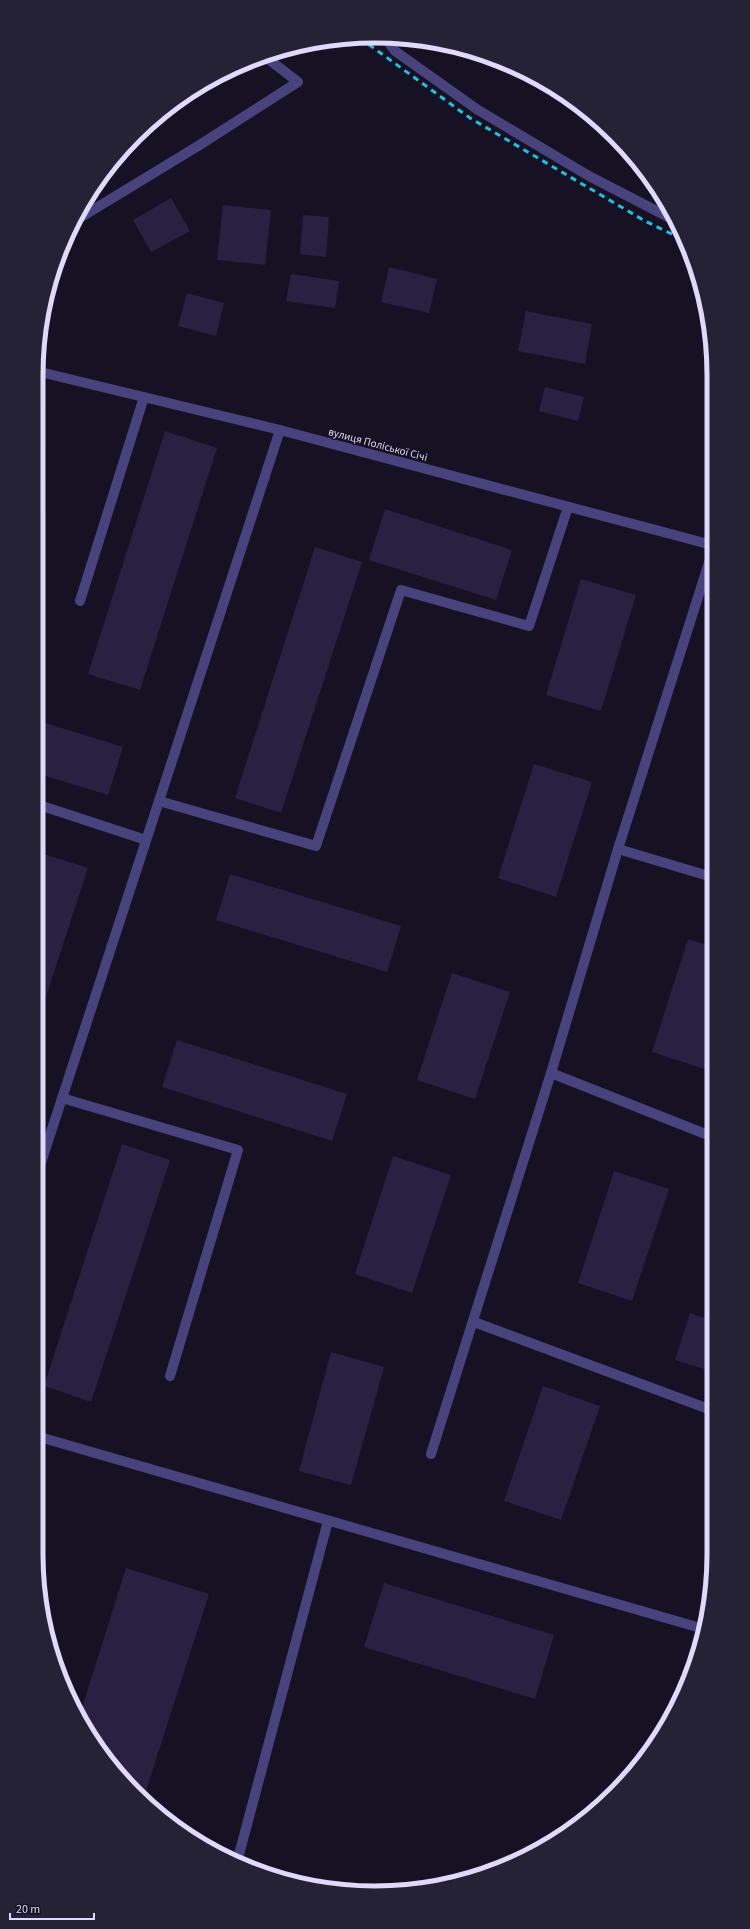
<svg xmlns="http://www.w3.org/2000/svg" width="750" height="1929" viewBox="0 0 750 1929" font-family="'Source Sans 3',sans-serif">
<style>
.building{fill:#292042}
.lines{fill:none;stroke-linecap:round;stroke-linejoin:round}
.minor{stroke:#49437d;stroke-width:10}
.rail{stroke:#1ec2e1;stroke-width:3;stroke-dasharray:6 5;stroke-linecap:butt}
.labels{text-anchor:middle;stroke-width:3;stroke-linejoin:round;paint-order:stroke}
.street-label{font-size:11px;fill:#dfdafa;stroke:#161224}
.rim{fill:none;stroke:#dfdafa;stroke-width:5}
</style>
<rect width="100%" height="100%" fill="#161224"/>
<g class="building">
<polygon points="171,198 190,231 151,252 133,220"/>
<polygon points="223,205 271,210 265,265 217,260"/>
<polygon points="303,215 329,217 326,257 300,254"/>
<polygon points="389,267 437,279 429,313 381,302"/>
<polygon points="291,274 339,281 335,308 286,301"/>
<polygon points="187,293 224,303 216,336 178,326"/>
<polygon points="526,311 592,324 585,364 518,351"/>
<polygon points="545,387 584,397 578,421 539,411"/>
<polygon points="165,431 217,448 140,690 88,674"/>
<polygon points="385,509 512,550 496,600 369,560"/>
<polygon points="315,547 362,562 281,813 235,798"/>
<polygon points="581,579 636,595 601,711 546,695"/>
<polygon points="36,720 123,747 108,795 36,773"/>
<polygon points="534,764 592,782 556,897 498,878"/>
<polygon points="41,853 88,868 36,1027 36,867"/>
<polygon points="230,874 401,926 387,972 216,920"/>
<polygon points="688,939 713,947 713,1052 707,1070 652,1052"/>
<polygon points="452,973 510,992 475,1099 417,1080"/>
<polygon points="177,1040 347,1094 332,1141 162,1087"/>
<polygon points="122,1144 170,1160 91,1402 44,1386"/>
<polygon points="393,1156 451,1175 412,1293 355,1274"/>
<polygon points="614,1171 669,1189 632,1301 578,1283"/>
<polygon points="690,1313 713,1321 714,1372 675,1360"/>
<polygon points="331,1352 384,1367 351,1485 299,1471"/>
<polygon points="543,1386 600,1406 561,1520 504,1501"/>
<polygon points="126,1568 209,1594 144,1797 120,1777 79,1717"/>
<polygon points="384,1583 554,1635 535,1699 364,1647"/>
</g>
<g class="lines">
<g class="minor">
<polyline points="385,37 395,51 478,110 589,176 676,221"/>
<polyline points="73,222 198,146 298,82 263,55"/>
<polyline points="36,371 280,430 712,545"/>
<polyline points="80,601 144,397"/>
<polyline points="159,801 316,846 401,590 529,626 568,507"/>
<polyline points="36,804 146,840"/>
<polyline points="618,849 712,877"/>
<polyline points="551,1073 713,1137"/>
<polyline points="62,1098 238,1150 170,1376"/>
<polyline points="36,1178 280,430"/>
<polyline points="474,1322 714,1411"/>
<polyline points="36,1436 704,1629"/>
<polyline points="431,1454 551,1073 618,849 712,553"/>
<polyline points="237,1862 328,1521"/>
</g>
<polyline class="rail" points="360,38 470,118 645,221 684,240"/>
</g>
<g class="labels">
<g class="street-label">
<text transform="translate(378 444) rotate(15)" y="4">вулиця Поліської Січі</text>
</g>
</g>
<path d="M0 0H750V1929H0ZM375 43H375A332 332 0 0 1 707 375V1554A332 332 0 0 1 375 1886H375A332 332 0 0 1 43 1554V375A332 332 0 0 1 375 43Z" fill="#262235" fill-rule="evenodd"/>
<path class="rim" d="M375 43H375A332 332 0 0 1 707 375V1554A332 332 0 0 1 375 1886H375A332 332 0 0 1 43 1554V375A332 332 0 0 1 375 43Z"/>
<path d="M10 1913v6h84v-6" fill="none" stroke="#dfdafa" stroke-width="2"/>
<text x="16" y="1913" font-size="12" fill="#dfdafa" stroke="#161224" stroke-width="3" paint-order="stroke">20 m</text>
</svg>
